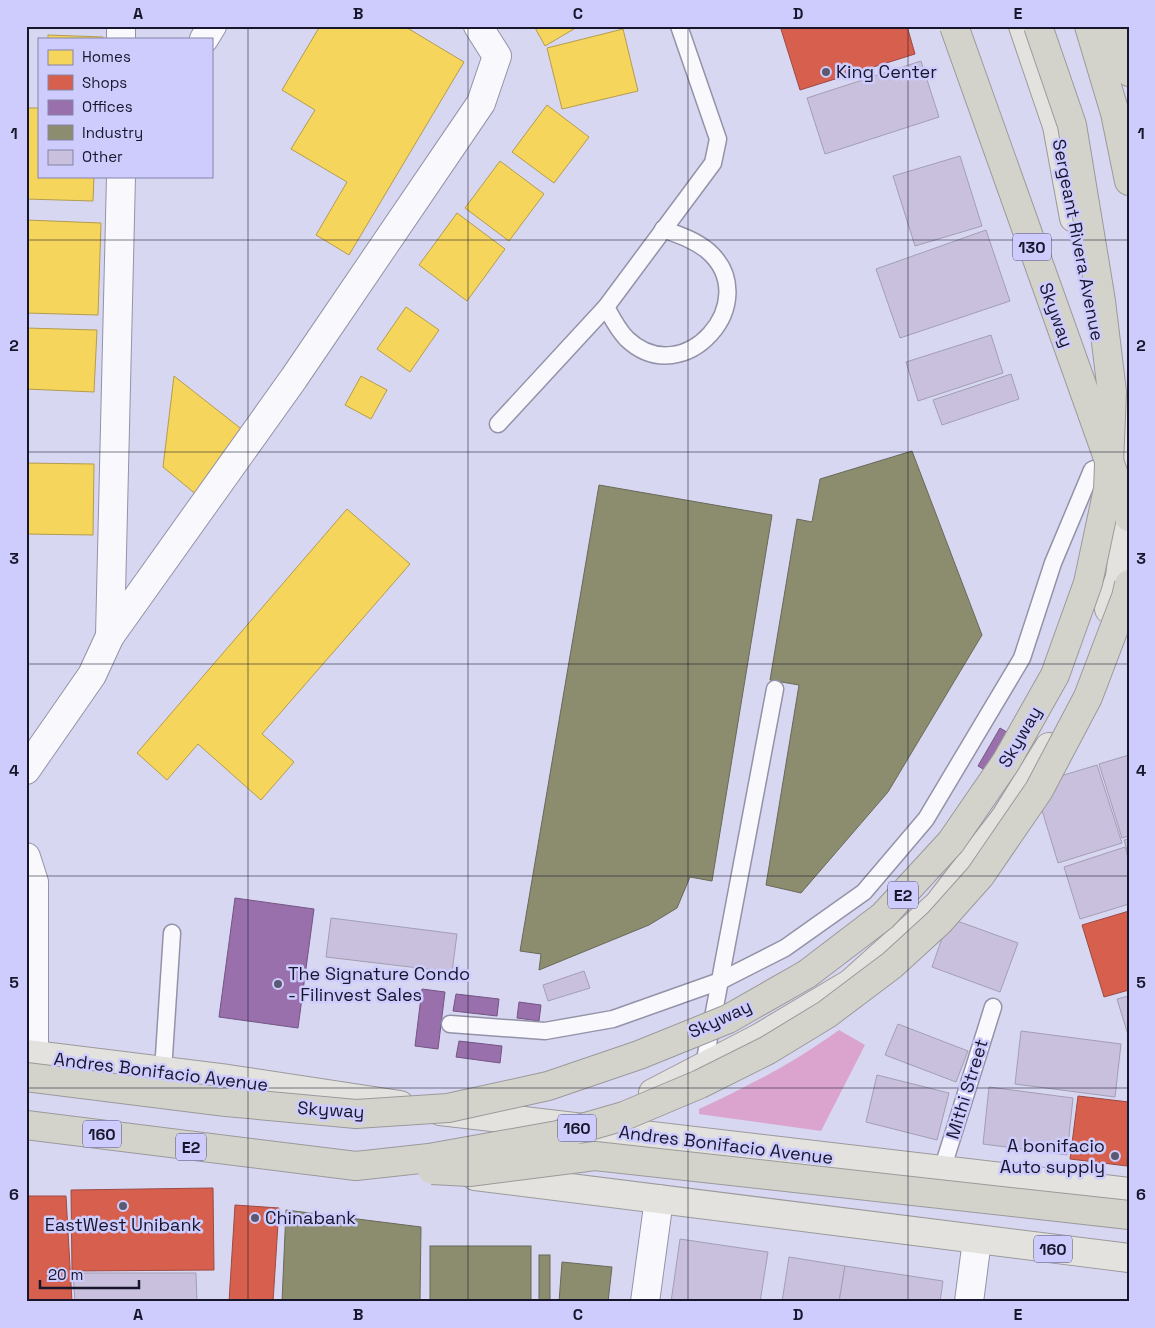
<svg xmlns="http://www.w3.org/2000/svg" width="1155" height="1328" viewBox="0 0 1155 1328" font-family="'Space Grotesk',sans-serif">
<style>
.green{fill:#daa4cf}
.homes{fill:#f6d55c;stroke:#b39c4e}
.shops{fill:#d6604d;stroke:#9d4a43}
.offices{fill:#9970ab;stroke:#725585}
.industry{fill:#8c8c6e;stroke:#69695a}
.building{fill:#c8c0dc;stroke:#a39eb3}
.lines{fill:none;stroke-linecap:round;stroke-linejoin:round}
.service-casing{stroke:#9392a8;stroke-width:19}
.minor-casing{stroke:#9392a8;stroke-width:30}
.primary-casing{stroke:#9b999b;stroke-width:30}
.motorway-casing{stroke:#9b999b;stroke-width:30}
.service{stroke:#f9f9fd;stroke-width:16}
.minor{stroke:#f9f9fd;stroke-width:28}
.primary{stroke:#e3e2de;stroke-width:28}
.motorway{stroke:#d4d3cb;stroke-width:28}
.motorway-bridge-casing{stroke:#9b999b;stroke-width:30;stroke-linecap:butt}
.motorway-bridge{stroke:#d4d3cb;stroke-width:28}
.grid{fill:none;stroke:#18162c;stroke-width:1;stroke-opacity:0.55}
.poi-dot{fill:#5b5a71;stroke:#cdccfd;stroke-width:2}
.labels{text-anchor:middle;stroke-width:5;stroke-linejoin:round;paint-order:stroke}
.shield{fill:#cdccfd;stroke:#4e4d6b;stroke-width:1}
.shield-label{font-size:16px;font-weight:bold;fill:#18162c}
.poi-label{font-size:18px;fill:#18162c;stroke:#cdccfd;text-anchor:start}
.street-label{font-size:18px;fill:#18162c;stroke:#cdccfd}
.neatline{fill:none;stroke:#18162c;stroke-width:2}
.grid-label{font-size:16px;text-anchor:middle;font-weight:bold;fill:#18162c}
</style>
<rect width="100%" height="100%" fill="#d8d7f2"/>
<path class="green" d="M839 1030 865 1045 821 1131 699 1114V1109C749 1086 795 1062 839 1030Z"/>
<g class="homes">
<polygon points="320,26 404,26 464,62 349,255 316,235 347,182 291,149 315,110 282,90"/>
<polygon points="534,26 579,26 545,46"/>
<polygon points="623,29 638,91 562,109 547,48"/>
<polygon points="48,35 103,37 103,39 48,39"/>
<polygon points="547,105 589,137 554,183 512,152"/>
<polygon points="26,108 39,108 39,176 94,176 93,201 26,199"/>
<polygon points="500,161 544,194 509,241 465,208"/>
<polygon points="457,213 505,249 467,301 419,265"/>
<polygon points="26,220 101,223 98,315 26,313"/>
<polygon points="406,307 439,330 410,372 377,349"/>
<polygon points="26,328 97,330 94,392 26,389"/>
<polygon points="174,376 244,431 198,496 163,467"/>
<polygon points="361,376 387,390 371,419 345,405"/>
<polygon points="26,463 94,464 93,535 26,534"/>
<polygon points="347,509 410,564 262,734 294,762 261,800 198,744 167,780 137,753"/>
</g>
<g class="shops">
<polygon points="780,26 907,26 915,54 800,90"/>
<polygon points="1129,911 1129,990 1104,997 1082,925"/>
<polygon points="1078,1096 1129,1102 1127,1166 1070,1159"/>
<polygon points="213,1188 214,1270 72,1271 71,1190"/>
<polygon points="26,1196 66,1196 72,1302 26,1302"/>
<polygon points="235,1205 279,1208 273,1302 229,1302"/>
</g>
<g class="offices">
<polygon points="1000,728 1015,737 992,774 978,766"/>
<polygon points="235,898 314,909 298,1028 219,1017"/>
<polygon points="422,989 445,992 438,1049 415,1046"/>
<polygon points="456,994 499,999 497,1016 453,1011"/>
<polygon points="519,1002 541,1005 539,1021 517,1018"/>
<polygon points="459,1041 502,1046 500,1063 456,1057"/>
</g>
<g class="industry">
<polygon points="912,451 982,635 888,792 801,893 766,885 799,685 770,680 797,519 812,522 820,479"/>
<polygon points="599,485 772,515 712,881 690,877 677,908 649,925 539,970 541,954 520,951"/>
<polygon points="286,1210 421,1227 420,1302 282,1302"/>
<rect x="430" y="1246" width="101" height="56"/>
<rect x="539" y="1255" width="11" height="47"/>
<polygon points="562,1262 612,1267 608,1302 559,1302"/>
</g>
<g class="building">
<polygon points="921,61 939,117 825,154 807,98"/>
<polygon points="960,156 982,226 915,246 893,176"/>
<polygon points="986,230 1010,301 900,338 876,269"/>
<polygon points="991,335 1003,373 918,401 906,362"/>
<polygon points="1011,374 1019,399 942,425 933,400"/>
<polygon points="1129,755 1129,836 1122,838 1099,764"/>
<polygon points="1097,765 1122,843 1058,863 1034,784"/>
<polygon points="1129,839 1129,857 1124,840"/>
<polygon points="1125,847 1129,861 1129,904 1080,919 1064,867"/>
<polygon points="331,918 457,934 452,972 326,957"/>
<polygon points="949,918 1018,943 1000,992 932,967"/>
<polygon points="584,971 590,988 548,1001 543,985"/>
<polygon points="1129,996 1129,1038 1117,999"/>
<polygon points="898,1024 968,1051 956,1082 885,1055"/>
<polygon points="1021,1031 1121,1044 1115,1097 1015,1084"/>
<polygon points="877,1075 949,1093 937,1140 866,1122"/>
<polygon points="989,1087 1073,1098 1067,1155 983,1144"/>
<polygon points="680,1239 768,1252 760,1302 671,1302"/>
<polygon points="789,1257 845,1266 839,1302 782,1302"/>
<polygon points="845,1266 943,1281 940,1302 839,1302"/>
<polygon points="73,1273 196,1273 197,1302 75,1302"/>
</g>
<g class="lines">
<g class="service-casing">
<g id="service">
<path d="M606 307C612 318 618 330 627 339 684 393 765 301 708 251 695 240 679 235 663 229"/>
<polyline points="498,424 606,307 713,163 718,139 679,26"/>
<polyline points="450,1024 545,1031 613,1019 720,981 785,948 864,892 926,819 1022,658 1053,563 1092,470 1114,461"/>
<polyline points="704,1065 775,689"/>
<polyline points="163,1071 172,933"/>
<polyline points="942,1170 993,1007"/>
</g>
</g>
<g class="minor-casing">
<g id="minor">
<polyline points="121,26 121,39"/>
<polyline points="204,39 212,26"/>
<polyline points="110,636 121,176"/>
<polyline points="26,770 92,675 110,636 294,378 481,103 497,56 478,26"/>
<polyline points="26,857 34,882 34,1055"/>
<polyline points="645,1302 659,1199"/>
<polyline points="969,1302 977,1240"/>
</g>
</g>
<g class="primary-casing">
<g id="primary">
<polyline points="1023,26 1057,126 1074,218"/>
<polyline points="1109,609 1120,577 1127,513 1128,455 1114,404"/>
<polyline points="26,1054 228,1079 400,1105"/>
<polyline points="653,1093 759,1038 851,983 938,905 1005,818 1049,747"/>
<polyline points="440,1111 1129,1192"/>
<polyline points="475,1176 1129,1258"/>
</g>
</g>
<g class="motorway-casing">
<g id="motorway">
<polyline points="1089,26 1115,113 1129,181"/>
<polyline points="1111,26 1129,72"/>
</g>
</g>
<use href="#service" class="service"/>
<use href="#minor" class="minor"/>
<use href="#primary" class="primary"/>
<use href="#motorway" class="motorway"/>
<g class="motorway-bridge-casing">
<g id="motorway-bridge">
<polyline points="954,26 1129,517"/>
<polyline points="26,1077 226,1102 356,1114 448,1108 548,1086 639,1055 728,1019 807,974 883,916 951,842 1006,762 1055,675 1088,583 1108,489 1112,392 1101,301 1072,125 1038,26"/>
<polyline points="26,1125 356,1166 429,1158 558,1135 624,1116 700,1084 768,1050 827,1014 892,965 939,922 980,876 1039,790 1088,697 1126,597 1129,584"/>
<polyline points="432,1170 469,1172 595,1156 1129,1215"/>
</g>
</g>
<use href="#motorway-bridge" class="motorway-bridge"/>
</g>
<path class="grid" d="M248 26V1302M468 26V1302M688 26V1302M908 26V1302M26 240H1129M26 452H1129M26 664H1129M26 876H1129M26 1088H1129"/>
<g class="poi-dot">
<circle cx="826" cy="72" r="5"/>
<circle cx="278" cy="984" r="5"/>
<circle cx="1115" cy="1156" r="5"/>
<circle cx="123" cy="1206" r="5"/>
<circle cx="255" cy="1218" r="5"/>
</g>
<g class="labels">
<g class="shield">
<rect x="1013" y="233.5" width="38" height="27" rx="4"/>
<rect x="888" y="881.5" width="30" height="27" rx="4"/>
<rect x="558" y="1114.5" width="38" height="27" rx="4"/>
<rect x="83" y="1120.5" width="38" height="27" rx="4"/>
<rect x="176" y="1133.5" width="30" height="27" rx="4"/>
<rect x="1034" y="1235.5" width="38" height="27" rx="4"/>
</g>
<g class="shield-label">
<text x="1032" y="253">130</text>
<text x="903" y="901">E2</text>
<text x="577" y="1134">160</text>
<text x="102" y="1140">160</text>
<text x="191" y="1153">E2</text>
<text x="1053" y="1255">160</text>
</g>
<g class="poi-label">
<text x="836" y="78">King Center</text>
<text x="288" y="980">The Signature Condo<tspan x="288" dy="21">- Filinvest Sales</tspan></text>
<text x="1105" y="1152" text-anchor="end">A bonifacio<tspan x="1105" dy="21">Auto supply</tspan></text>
<text x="265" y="1224">Chinabank</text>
<text x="123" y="1231" text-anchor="middle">EastWest Unibank</text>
</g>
<g class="street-label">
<text transform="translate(1078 240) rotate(79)" y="6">Sergeant Rivera Avenue</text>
<text transform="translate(1056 315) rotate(70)" y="6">Skyway</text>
<text transform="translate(1020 737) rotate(-60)" y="6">Skyway</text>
<text transform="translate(720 1019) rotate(-25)" y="6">Skyway</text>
<text transform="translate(161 1072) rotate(7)" y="6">Andres Bonifacio Avenue</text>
<text transform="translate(967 1089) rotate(-73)" y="6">Mithi Street</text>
<text transform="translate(331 1110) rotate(4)" y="6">Skyway</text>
<text transform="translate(726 1145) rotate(7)" y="6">Andres Bonifacio Avenue</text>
</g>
</g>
<rect width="1155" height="1328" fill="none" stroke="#cdccfd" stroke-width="55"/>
<rect x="38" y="38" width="175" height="140" fill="#cdccfd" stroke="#8583a9"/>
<rect x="48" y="50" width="25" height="15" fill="#f6d55c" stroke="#8583a9"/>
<text x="82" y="62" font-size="15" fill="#18162c">Homes</text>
<rect x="48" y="75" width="25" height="15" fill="#d6604d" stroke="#8583a9"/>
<text x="82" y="88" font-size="15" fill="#18162c">Shops</text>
<rect x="48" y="100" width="25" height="15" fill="#9970ab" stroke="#8583a9"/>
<text x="82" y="112" font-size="15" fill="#18162c">Offices</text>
<rect x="48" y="125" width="25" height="15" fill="#8c8c6e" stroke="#8583a9"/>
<text x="82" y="138" font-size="15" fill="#18162c">Industry</text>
<rect x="48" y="150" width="25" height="15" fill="#c8c0dc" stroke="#8583a9"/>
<text x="82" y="162" font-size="15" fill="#18162c">Other</text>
<path d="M40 1280v8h99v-8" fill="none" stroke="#18162c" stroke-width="2.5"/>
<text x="48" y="1280" font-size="15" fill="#18162c" stroke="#cdccfd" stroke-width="4" paint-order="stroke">20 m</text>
<rect x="28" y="28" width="1100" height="1272" class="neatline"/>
<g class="grid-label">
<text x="138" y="19">A</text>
<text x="358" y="19">B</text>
<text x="578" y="19">C</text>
<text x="798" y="19">D</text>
<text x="1018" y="19">E</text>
<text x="14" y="139">1</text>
<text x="1141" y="139">1</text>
<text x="14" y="351">2</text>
<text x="1141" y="351">2</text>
<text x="14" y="564">3</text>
<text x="1141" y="564">3</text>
<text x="14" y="776">4</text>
<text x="1141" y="776">4</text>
<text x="14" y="988">5</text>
<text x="1141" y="988">5</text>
<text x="14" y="1200">6</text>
<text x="1141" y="1200">6</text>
<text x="138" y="1320">A</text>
<text x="358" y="1320">B</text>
<text x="578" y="1320">C</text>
<text x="798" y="1320">D</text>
<text x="1018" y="1320">E</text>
</g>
</svg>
